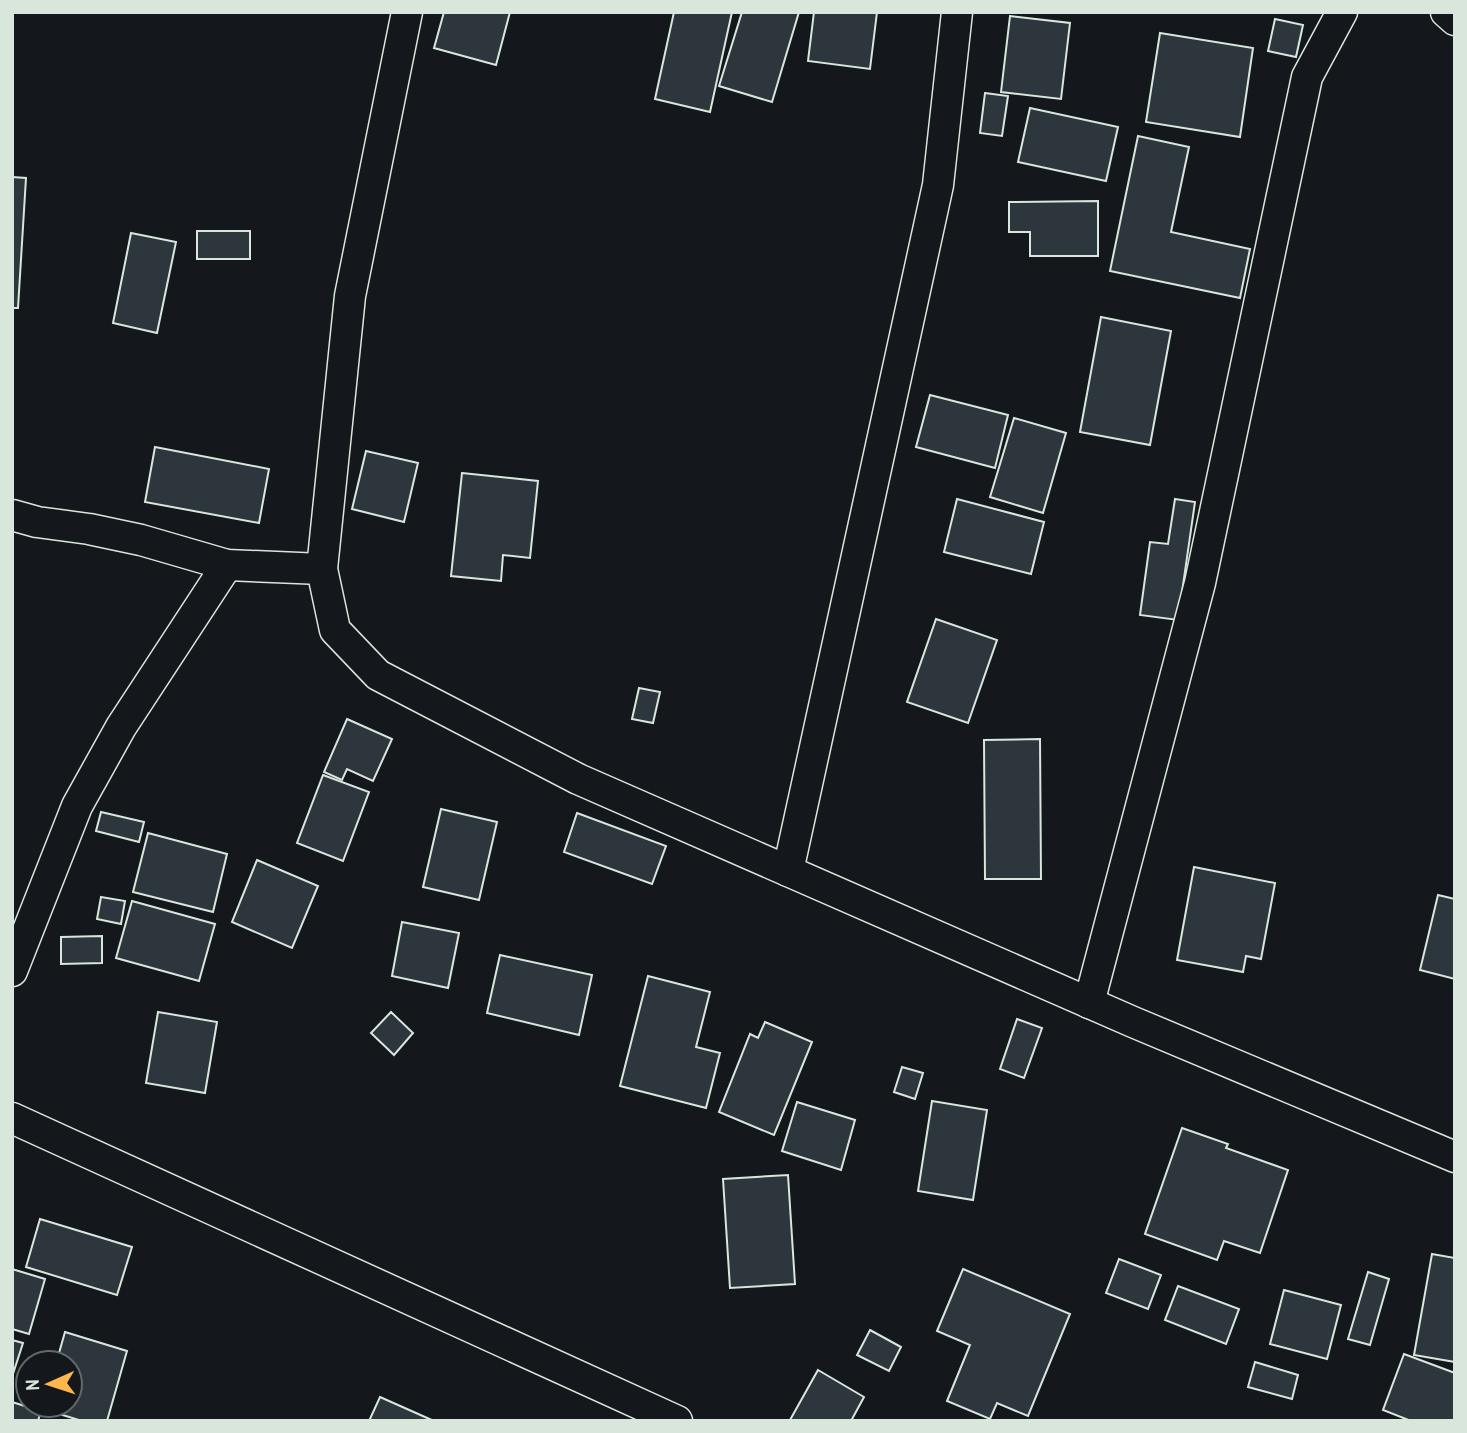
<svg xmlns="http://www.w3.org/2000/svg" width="1467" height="1433" viewBox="0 0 1467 1433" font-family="'Archivo Narrow',sans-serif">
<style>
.building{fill:#2c363c;stroke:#d8e6dc;stroke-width:2}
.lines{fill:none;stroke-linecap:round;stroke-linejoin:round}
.minor-casing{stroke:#d8e6dc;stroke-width:33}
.minor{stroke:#14181c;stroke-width:30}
</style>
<rect width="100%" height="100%" fill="#14181c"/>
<g class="building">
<polygon points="444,12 510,12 496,65 434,48"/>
<polygon points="674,12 732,12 710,112 655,99"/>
<polygon points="742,12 799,12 772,102 719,86"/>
<polygon points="814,12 877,12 870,69 808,61"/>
<polygon points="1010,16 1070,23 1061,99 1001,92"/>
<polygon points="1275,19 1303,25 1296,57 1268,51"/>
<polygon points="1160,33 1253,48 1240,137 1146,122"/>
<polygon points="985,93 1008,96 1002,136 980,133"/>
<polygon points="1030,108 1118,127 1106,181 1018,162"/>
<polygon points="1138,136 1189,147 1171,232 1250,249 1240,298 1110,271"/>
<polygon points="12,177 26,178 18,308 12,308"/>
<polygon points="1098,201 1098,256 1030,256 1030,232 1009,232 1009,202"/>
<rect x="197" y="231" width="53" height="28"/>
<polygon points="131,233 176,242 157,333 113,323"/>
<polygon points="1101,317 1171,331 1150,445 1080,432"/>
<polygon points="930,395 1008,415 995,468 916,447"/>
<polygon points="1014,418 1066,433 1043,513 990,497"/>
<polygon points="155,447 269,469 259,523 145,502"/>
<polygon points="366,451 418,463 404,522 352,509"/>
<polygon points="462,473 538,481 530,558 503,555 501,581 451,576"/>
<polygon points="957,499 1044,522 1031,574 944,552"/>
<polygon points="1175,499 1195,502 1178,620 1140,615 1150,542 1168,544"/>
<polygon points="936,619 997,640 968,723 907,702"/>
<polygon points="639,688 660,692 653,723 632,719"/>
<polygon points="347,719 392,739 373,781 347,769 342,780 324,772"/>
<polygon points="1040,739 1041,879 985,879 984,740"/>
<polygon points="323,775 369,792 343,861 297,843"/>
<polygon points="441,809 497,822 479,900 423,887"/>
<polygon points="101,812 144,822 139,842 96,831"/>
<polygon points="577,813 666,846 652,884 564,852"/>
<polygon points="148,833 227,854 213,912 133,892"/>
<polygon points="257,860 318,886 292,948 232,922"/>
<polygon points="1194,867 1275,883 1261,959 1246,956 1243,972 1177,960"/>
<polygon points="1438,895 1455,899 1455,979 1420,970"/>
<polygon points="101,897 125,901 121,924 97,919"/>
<polygon points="132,901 215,924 199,981 116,958"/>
<polygon points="402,922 459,933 448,988 392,976"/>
<polygon points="102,936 102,963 61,964 61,937"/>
<polygon points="500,955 592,975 579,1035 487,1013"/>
<polygon points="648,976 710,992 696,1047 720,1053 706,1108 620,1086"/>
<polygon points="158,1012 217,1022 205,1093 146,1083"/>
<polygon points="391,1012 413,1033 394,1055 371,1033"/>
<polygon points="1017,1019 1042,1028 1024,1078 1000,1069"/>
<polygon points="765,1022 812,1042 774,1135 719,1112 750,1034 758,1038"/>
<polygon points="902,1067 923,1073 915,1099 894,1092"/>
<polygon points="932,1101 987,1110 973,1200 918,1191"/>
<polygon points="797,1102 855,1120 841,1170 782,1151"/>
<polygon points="1182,1128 1228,1144 1226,1148 1288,1170 1260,1253 1224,1241 1217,1260 1145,1234"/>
<polygon points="788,1175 795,1284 730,1288 723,1179"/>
<polygon points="40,1219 132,1247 117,1295 26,1267"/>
<polygon points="1432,1254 1455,1258 1455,1362 1414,1355"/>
<polygon points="1119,1259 1161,1275 1148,1309 1106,1293"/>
<polygon points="12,1269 45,1279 29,1334 12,1329"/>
<polygon points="963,1269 1070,1314 1028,1416 997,1403 990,1419 947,1401 970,1345 937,1331"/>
<polygon points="1368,1272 1389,1279 1370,1345 1348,1339"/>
<polygon points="1178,1286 1239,1309 1226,1344 1165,1320"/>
<polygon points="1284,1290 1341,1305 1327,1359 1270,1344"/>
<polygon points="870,1330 901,1347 889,1371 857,1355"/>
<polygon points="65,1332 127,1351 107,1421 82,1421 30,1405 70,1405 70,1363 37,1363 39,1355 57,1360"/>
<polygon points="12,1340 23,1343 12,1377"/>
<polygon points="1404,1354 1455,1373 1455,1421 1411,1421 1383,1410"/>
<polygon points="1255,1362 1298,1375 1292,1399 1248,1387"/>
<polygon points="818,1370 864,1397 851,1421 790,1420"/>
<polygon points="380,1397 434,1421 369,1421"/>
<polygon points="12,1402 41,1411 38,1421 12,1421"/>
</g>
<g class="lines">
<g class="minor-casing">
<g id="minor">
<polyline points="407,12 350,296 322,569 335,630 378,675 578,779 1133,1022 1455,1157"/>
<polyline points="1446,12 1455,20"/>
<polyline points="12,515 37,522 89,529 141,540 227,565 322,569"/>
<polyline points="788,871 938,185 957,12"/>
<polyline points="12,971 77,806 121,727 227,565"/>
<polyline points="1089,1003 1200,583 1307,77 1342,12"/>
<polyline points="12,1118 677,1421"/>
</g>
</g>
<use href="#minor" class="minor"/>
</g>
<rect width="1467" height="1433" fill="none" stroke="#d8e6dc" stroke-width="28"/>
<g transform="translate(49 1384) rotate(267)"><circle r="33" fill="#14181c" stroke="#626a69" stroke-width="2"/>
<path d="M0-5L12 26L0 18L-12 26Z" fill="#ffb74d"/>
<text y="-10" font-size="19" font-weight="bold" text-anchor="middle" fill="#d8e6dc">N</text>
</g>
</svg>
